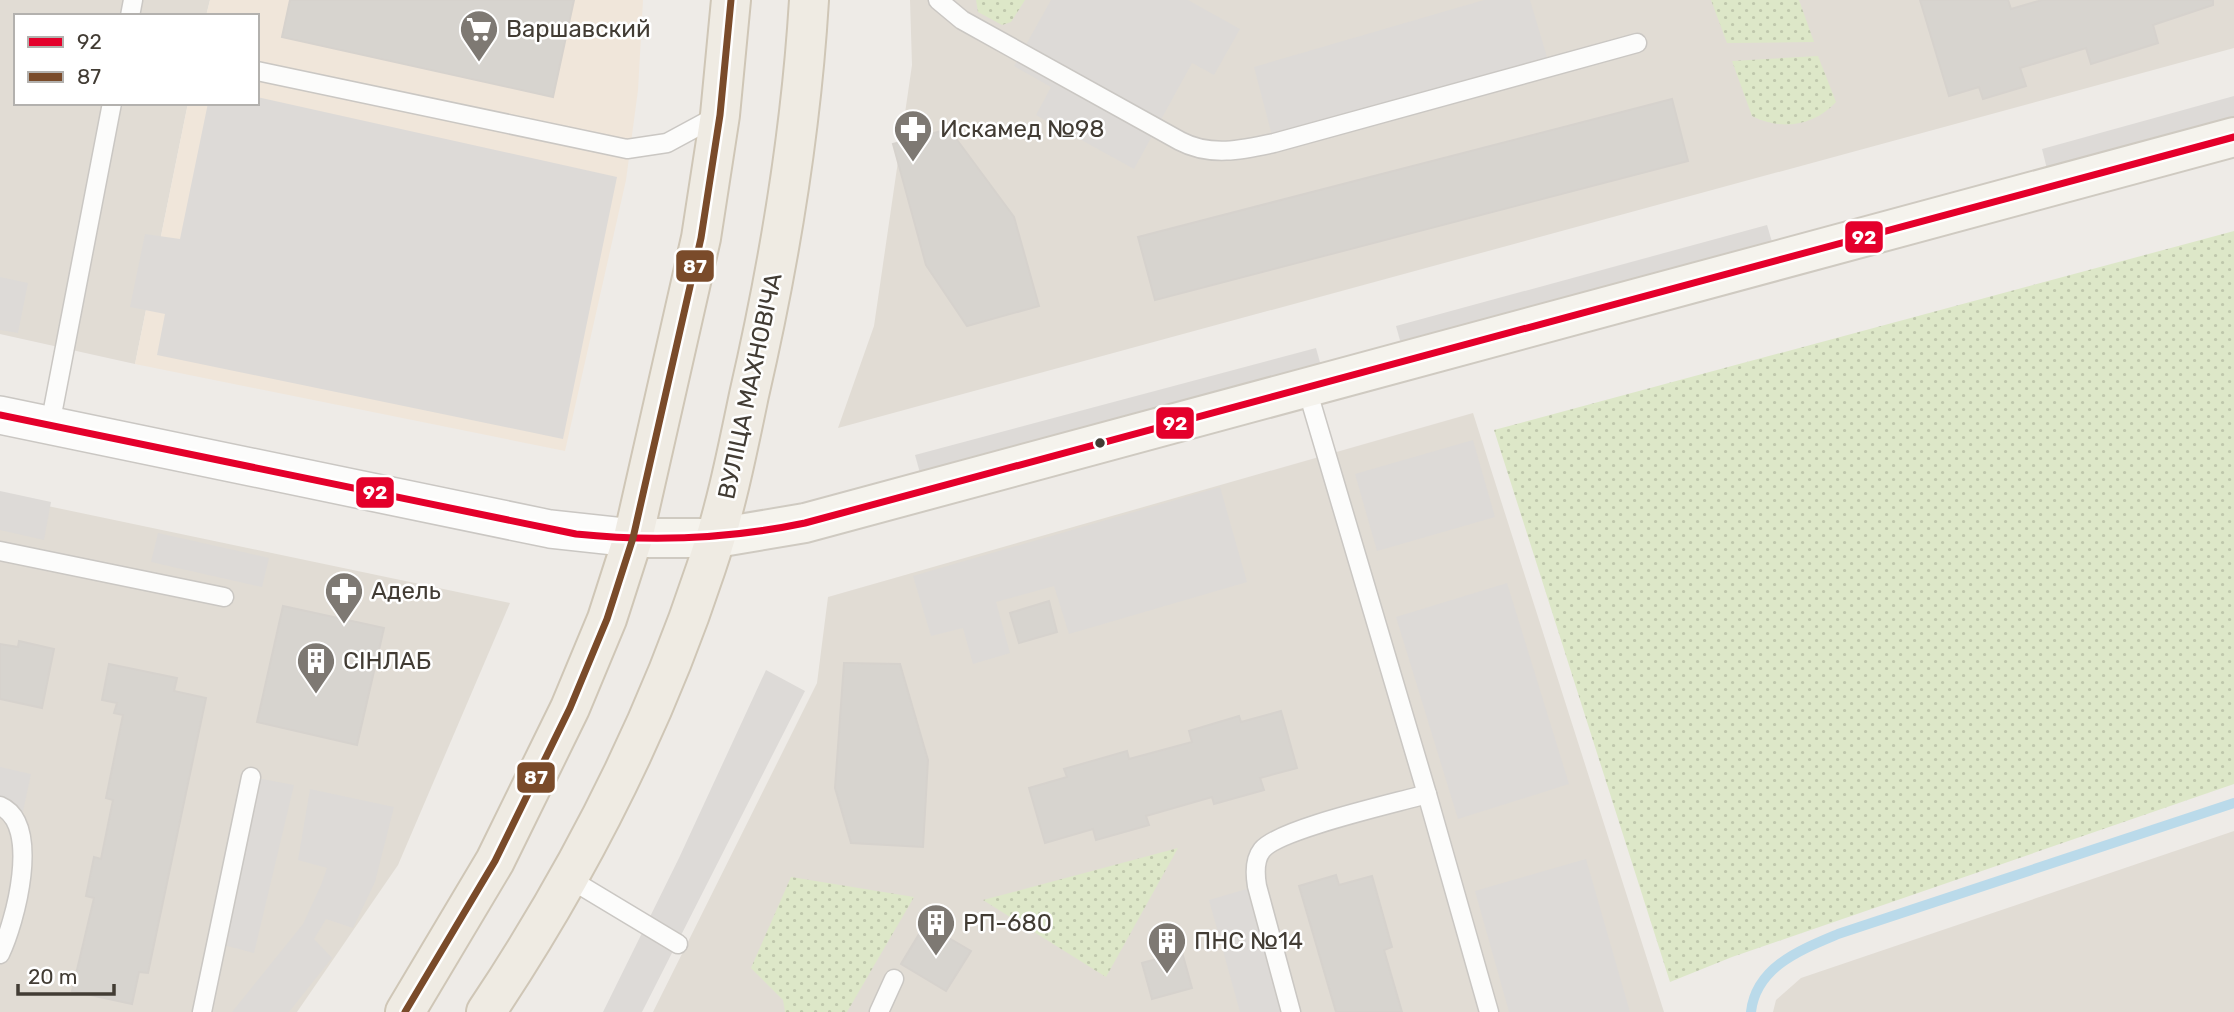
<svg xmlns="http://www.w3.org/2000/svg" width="2234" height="1012" viewBox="0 0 2234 1012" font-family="Rubik,sans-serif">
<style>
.residential{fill:#e1dcd4}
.commercial{fill:#f0e6da}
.green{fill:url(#green-dots)}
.parking{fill:#dddad7}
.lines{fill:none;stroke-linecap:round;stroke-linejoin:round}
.stream{stroke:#badaea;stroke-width:10}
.building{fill:#d7d4cf;stroke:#d6d2cd;stroke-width:2}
.lane-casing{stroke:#cac7c3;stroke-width:21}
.street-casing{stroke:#cac7c3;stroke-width:40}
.secondary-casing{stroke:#cfcac1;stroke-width:42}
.primary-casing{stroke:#cfc6b6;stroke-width:42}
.lane{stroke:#fcfcfb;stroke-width:18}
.street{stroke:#fcfcfb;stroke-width:37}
.secondary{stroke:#f5f3ed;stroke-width:38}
.primary{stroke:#efebe3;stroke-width:38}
.bus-1-casing{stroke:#fff;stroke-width:12}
.bus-2-casing{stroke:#fff;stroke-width:12}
.bus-1{stroke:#e4002b;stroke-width:7}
.bus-2{stroke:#7a4b2a;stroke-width:7}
.bus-dot{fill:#423c34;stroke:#fff;stroke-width:2.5}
.labels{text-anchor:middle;stroke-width:5;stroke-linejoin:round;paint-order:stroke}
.poi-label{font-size:24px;fill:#423c34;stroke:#fff;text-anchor:start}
.street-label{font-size:24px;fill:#423c34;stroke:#fff}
.line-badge{stroke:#fff;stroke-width:2.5}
.badge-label{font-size:19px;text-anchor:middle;font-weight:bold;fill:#fff}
</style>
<defs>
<pattern id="green-dots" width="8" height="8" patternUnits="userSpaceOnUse" patternTransform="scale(1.75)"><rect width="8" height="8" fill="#dde7c8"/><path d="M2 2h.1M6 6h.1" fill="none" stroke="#bfc7ac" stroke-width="1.8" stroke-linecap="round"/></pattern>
</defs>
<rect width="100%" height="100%" fill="#eeebe7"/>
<g class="residential">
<polygon points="0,0 210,0 206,16 16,16 16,103 188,103 135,364 0,334"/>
<polygon points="910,0 2234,0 2234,48 838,428 874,326 912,65"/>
<polygon points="1473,413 1664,1012 653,1012 817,683 828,597"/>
<polygon points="0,496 510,603 398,865 297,1012 0,1012"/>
<polygon points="2234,831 2234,1012 1773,1012 1776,1000 1801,978"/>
</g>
<polygon class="commercial" points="210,0 643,0 638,90 626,180 565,451 135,364 188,103 257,103 257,16 206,16"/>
<g class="green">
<polygon points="976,0 1025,0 1011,22 1002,25 978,12"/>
<polygon points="1711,0 1799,0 1814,42 1727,43"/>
<path d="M1818 56 1836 102C1814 126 1781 131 1752 116L1732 61Z"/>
<polygon points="2234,231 2234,784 1732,957 1670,982 1494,430"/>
<polygon points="1178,848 1106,977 983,900"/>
<polygon points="791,877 914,897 847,1012 785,1012 783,1000 751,968"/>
</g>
<g class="parking">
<polygon points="1051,0 1188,0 1240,29 1214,75 1192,63 1134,169 1036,115 1051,87 1014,66"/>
<polygon points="1484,0 1530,0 1550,67 1274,143 1254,67"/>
<polygon points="2234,96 2234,137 2051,185 2042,149"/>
<polygon points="257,97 617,177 563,439 157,355 165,314 130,307 145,234 180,239 208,103 257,103"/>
<polygon points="1767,225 1778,262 1406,362 1396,326"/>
<polygon points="0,277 28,283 18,333 0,330"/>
<polygon points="1316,348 1326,384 925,491 915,455"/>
<polygon points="1473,440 1495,517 1377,551 1355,474"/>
<polygon points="1220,487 1247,582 1069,634 1054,586 996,602 1010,653 973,664 963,628 931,636 913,576"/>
<polygon points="0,491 51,502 44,540 0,530"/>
<polygon points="158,533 269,558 262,587 151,562"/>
<polygon points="1507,583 1569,784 1458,819 1396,617"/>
<polygon points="766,670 805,691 642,1012 603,1012 679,858"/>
<polygon points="0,767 31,774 22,816 0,812"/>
<polygon points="251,777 294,785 254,953 216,943"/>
<polygon points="310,789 394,807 375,882 353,928 326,919 314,939 332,958 289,1012 232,1012 303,924 321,885 327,868 298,860"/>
<polygon points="1586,859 1630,1012 1509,1012 1475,891"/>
<polygon points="1257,886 1291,1012 1240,1012 1209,900"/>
</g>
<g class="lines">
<path class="stream" d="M1751 1012C1756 967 1800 950 1838 934L2234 803"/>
</g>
<g class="building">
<polygon points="290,0 574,0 553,97 282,37"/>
<polygon points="1920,0 2008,0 2011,9 2042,0 2213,0 2213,5 2153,25 2158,43 2091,64 2086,48 2020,68 2026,86 1983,99 1979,87 1949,96"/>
<polygon points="1672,99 1688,161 1155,300 1138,237"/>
<polygon points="949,129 1014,217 1039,306 967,326 926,265 893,144"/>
<polygon points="1049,601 1057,632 1019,643 1010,613"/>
<polygon points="283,606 384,628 357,745 257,722"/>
<polygon points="19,641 54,649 42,708 0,699 0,644 18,647"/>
<polygon points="844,663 900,664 928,760 923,847 851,843 835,788"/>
<polygon points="109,664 177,678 174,691 206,698 148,973 139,972 132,1004 72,991 94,898 86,896 94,857 101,859 113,800 106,798 123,715 114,713 117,703 102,700"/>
<polygon points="1281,711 1297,768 1260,778 1264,790 1214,804 1212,797 1146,816 1149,825 1096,840 1093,829 1045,843 1029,788 1067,777 1064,769 1127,751 1129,759 1192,742 1189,731 1239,716 1241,722"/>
<polygon points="1336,875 1339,885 1372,876 1392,947 1384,950 1402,1012 1336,1012 1299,886"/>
<polygon points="925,924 971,951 946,991 901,964"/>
<polygon points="1182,952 1192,988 1152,999 1142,963"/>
</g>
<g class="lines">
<g class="lane-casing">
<g id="lane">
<path d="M938 0 962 20 1180 141C1210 157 1242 150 1274 143L1637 43"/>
<polyline points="130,16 133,0"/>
<polyline points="257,71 627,149 667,143 717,116"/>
<polyline points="50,425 112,103"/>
<polyline points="0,551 224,597"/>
<polyline points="1427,794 1489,1012"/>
<path d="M0 806C42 824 15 923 0 954"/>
<polyline points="570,879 678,944"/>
<polyline points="202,1012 251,777"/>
<polyline points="879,1012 894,979"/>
<path d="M1291 1012 1257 886C1255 874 1254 860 1262 850 1278 829 1396 803 1427 794L1307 389"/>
</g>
</g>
<g class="street-casing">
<polyline id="street" points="0,415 550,529 633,538"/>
</g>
<g class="secondary-casing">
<polyline id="secondary" points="633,538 716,538 805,523 2234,137"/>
</g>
<g class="primary-casing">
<g id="primary">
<polyline points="405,1012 495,861 570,708 607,619 633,538 701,238 720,115 731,0"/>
<path d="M486 1012C578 874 654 726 706 568 725 512 737 453 749 395 779 265 801 133 809 0"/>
</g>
</g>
<use href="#lane" class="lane"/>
<use href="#street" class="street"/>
<use href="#secondary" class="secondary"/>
<use href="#primary" class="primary"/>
<g class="bus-1-casing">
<path id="bus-1" d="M0 415 576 534C654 542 729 539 805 523L2234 137"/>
</g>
<g class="bus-2-casing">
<polyline id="bus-2" points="405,1012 495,861 570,708 607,619 633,538 701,238 720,115 731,0"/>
</g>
<use href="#bus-1" class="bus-1"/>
<use href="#bus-2" class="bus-2"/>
</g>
<defs>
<g id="supermarket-pin" transform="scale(2.0125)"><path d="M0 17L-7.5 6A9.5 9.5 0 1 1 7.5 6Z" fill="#7e7973" stroke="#fff"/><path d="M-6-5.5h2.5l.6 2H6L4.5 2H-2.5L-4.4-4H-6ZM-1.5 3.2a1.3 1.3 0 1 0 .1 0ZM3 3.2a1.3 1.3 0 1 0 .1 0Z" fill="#fff"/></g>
<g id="pharmacy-pin" transform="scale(2.0125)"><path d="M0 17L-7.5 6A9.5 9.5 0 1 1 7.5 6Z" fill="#7e7973" stroke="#fff"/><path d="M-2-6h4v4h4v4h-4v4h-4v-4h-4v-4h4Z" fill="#fff"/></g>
<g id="building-pin" transform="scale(2.0125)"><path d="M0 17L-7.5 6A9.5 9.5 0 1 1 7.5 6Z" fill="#7e7973" stroke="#fff"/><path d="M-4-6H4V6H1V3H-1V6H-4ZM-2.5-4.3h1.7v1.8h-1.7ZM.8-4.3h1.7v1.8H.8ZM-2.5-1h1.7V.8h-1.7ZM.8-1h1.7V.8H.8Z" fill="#fff"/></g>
</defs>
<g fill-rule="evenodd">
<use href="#supermarket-pin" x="479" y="29"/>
<use href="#pharmacy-pin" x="913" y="129"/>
<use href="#pharmacy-pin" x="344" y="591"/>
<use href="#building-pin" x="316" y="661"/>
<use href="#building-pin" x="936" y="923"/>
<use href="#building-pin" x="1167" y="941"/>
</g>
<circle class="bus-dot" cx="1100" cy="443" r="6"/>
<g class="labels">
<g class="poi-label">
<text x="506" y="37">Варшавский</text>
<text x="940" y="137">Искамед №98</text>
<text x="371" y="599">Адель</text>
<text x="343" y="669">СІНЛАБ</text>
<text x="963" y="931">РП-680</text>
<text x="1194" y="949">ПНС №14</text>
</g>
<g class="street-label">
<text transform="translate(750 386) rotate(-78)" y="8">ВУЛІЦА МАХНОВІЧА</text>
</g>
</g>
<g class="line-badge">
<rect x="1844" y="220" width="40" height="34" rx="7" fill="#e4002b"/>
<rect x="675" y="249" width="40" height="34" rx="7" fill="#7a4b2a"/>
<rect x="1155" y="406" width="40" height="34" rx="7" fill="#e4002b"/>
<rect x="355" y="476" width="40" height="33" rx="7" fill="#e4002b"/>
<rect x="516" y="761" width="40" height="33" rx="7" fill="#7a4b2a"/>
</g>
<g class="badge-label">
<text x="1864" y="244">92</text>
<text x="695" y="273">87</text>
<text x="1175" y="430">92</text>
<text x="375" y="499">92</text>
<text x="536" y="784">87</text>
</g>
<rect x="14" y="14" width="245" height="91" fill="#ffffff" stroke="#b3b1ae" stroke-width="2"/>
<rect x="28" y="37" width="35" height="10" fill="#e4002b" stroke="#b3b1ae" stroke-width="2"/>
<text x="77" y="49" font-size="21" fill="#423c34">92</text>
<rect x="28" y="72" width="35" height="10" fill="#7a4b2a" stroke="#b3b1ae" stroke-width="2"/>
<text x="77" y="84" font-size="21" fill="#423c34">87</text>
<path d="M18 984v10h96v-10" fill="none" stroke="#423c34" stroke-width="3.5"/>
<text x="28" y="984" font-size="21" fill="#423c34" stroke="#ffffff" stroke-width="5" paint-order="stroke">20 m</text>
</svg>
